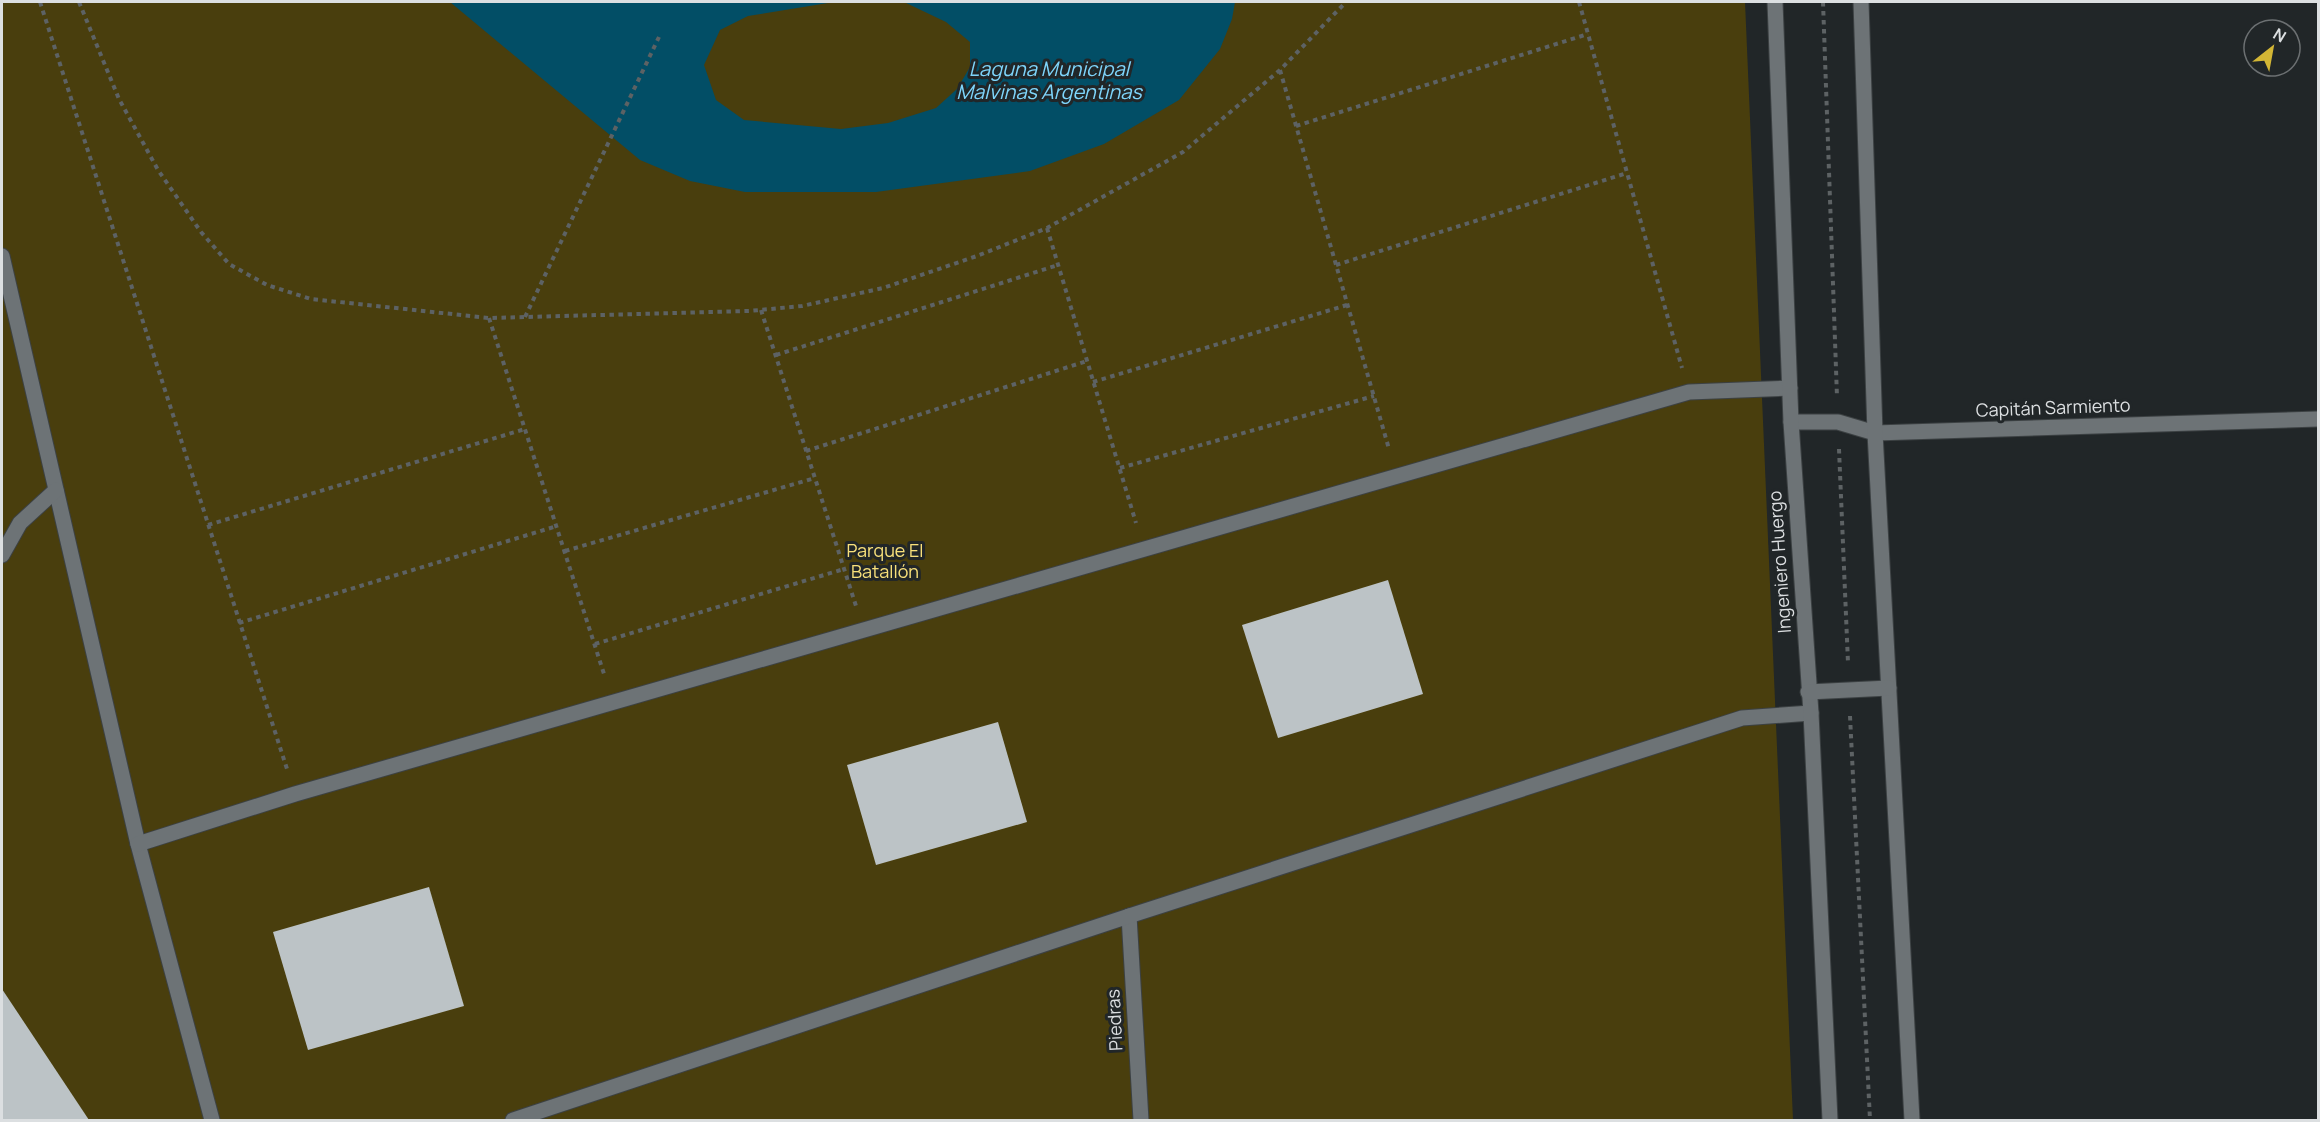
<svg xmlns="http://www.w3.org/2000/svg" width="2320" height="1122" viewBox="0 0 2320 1122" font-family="Manrope,sans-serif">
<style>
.green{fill:#493e0d}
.water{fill:#024e66}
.building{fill:#bcc3c6}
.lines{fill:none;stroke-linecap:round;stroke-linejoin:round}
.service-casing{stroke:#3c4143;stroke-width:17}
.minor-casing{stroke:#3c4143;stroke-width:17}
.tertiary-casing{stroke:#3c4143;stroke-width:17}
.path{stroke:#5d6264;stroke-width:4;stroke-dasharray:4.5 4.5;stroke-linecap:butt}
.service{stroke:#6d7376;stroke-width:15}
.minor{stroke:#6d7376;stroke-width:15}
.tertiary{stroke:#6d7376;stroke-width:15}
.labels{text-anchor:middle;stroke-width:6;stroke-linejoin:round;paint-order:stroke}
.street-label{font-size:18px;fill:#dcdfe1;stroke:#212628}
.park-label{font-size:18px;fill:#f8e07a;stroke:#212628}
.water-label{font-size:20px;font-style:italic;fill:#7ed5fb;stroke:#212628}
</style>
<rect width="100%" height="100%" fill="#212628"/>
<polygon class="green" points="2,2 1745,2 1793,1120 2,1120"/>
<polygon class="water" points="450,2 834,2 748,16 720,30 704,65 716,100 744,120 841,129 888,123 936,108 957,89 970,67 970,42 946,22 904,2 1235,2 1232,19 1220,49 1179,100 1104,144 1030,171 876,192 745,192 690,181 640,160"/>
<g class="building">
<polygon points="1388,580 1423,694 1278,738 1242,625"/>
<polygon points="998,722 1027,822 876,865 847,765"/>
<polygon points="429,887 464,1006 308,1050 273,932"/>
<polygon points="2,989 89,1120 2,1120"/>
</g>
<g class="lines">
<g class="service-casing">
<g id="service">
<polyline points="2,256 138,844 212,1120"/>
<polyline points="2,555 20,523 56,490"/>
<polyline points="138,844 295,794 1689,392 1790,388"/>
<polyline points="1129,916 1141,1120"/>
<polyline points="513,1120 1129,916 1742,718 1811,713"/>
</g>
</g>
<g class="minor-casing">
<polyline id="minor" points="1791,422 1838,422 1875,433 2318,419"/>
</g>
<g class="tertiary-casing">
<g id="tertiary">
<polyline points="1775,2 1791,422 1811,713 1830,1120"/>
<polyline points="1861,2 1875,433 1912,1120"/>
<polyline points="1808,692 1889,688"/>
</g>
</g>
<g class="path">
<polyline points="40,2 287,769"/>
<polyline points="79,2 119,99 158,170 201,232 229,264 267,285 311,299 489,318 749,311 802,306 883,288 977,256 1047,228 1183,152 1280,70 1346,2"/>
<polyline points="1579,2 1682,368"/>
<polyline points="1823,2 1837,397"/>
<polyline points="1280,70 1389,449"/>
<polyline points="1296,126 1588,34"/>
<polyline points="1047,228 1136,523"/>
<polyline points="1336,265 1627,173"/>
<polyline points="761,310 856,606"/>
<polyline points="525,317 659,37"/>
<polyline points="489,318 605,677"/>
<polyline points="776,355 1058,265"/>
<polyline points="1093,382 1347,305"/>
<polyline points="1839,449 1848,663"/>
<polyline points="806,451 1087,361"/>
<polyline points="1120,468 1374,396"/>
<polyline points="208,525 525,429"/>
<polyline points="565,551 815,478"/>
<polyline points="239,623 557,526"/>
<polyline points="595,644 844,569"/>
<polyline points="1850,716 1870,1120"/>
</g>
<use href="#service" class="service"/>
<use href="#minor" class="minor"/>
<use href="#tertiary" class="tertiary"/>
</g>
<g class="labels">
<g class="street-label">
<text transform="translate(2053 408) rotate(-2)" y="6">Capitán Sarmiento</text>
<text transform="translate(1780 562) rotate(-94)" y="6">Ingeniero Huergo</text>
<text transform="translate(1115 1020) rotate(-93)" y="6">Piedras</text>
</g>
<g class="park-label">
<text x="885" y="557">Parque El<tspan x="885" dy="21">Batallón</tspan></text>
</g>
<g class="water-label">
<text x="1049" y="76">Laguna Municipal<tspan x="1049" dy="23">Malvinas Argentinas</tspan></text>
</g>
</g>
<rect width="2320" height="1122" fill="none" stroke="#dcdfe1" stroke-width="6"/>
<g transform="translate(2272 48) rotate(31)"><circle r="28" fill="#212628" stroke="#6c7072" stroke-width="1.5"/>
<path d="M0-4.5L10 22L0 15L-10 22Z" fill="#d3b635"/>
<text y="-9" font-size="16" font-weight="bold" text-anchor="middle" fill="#dcdfe1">N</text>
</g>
</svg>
